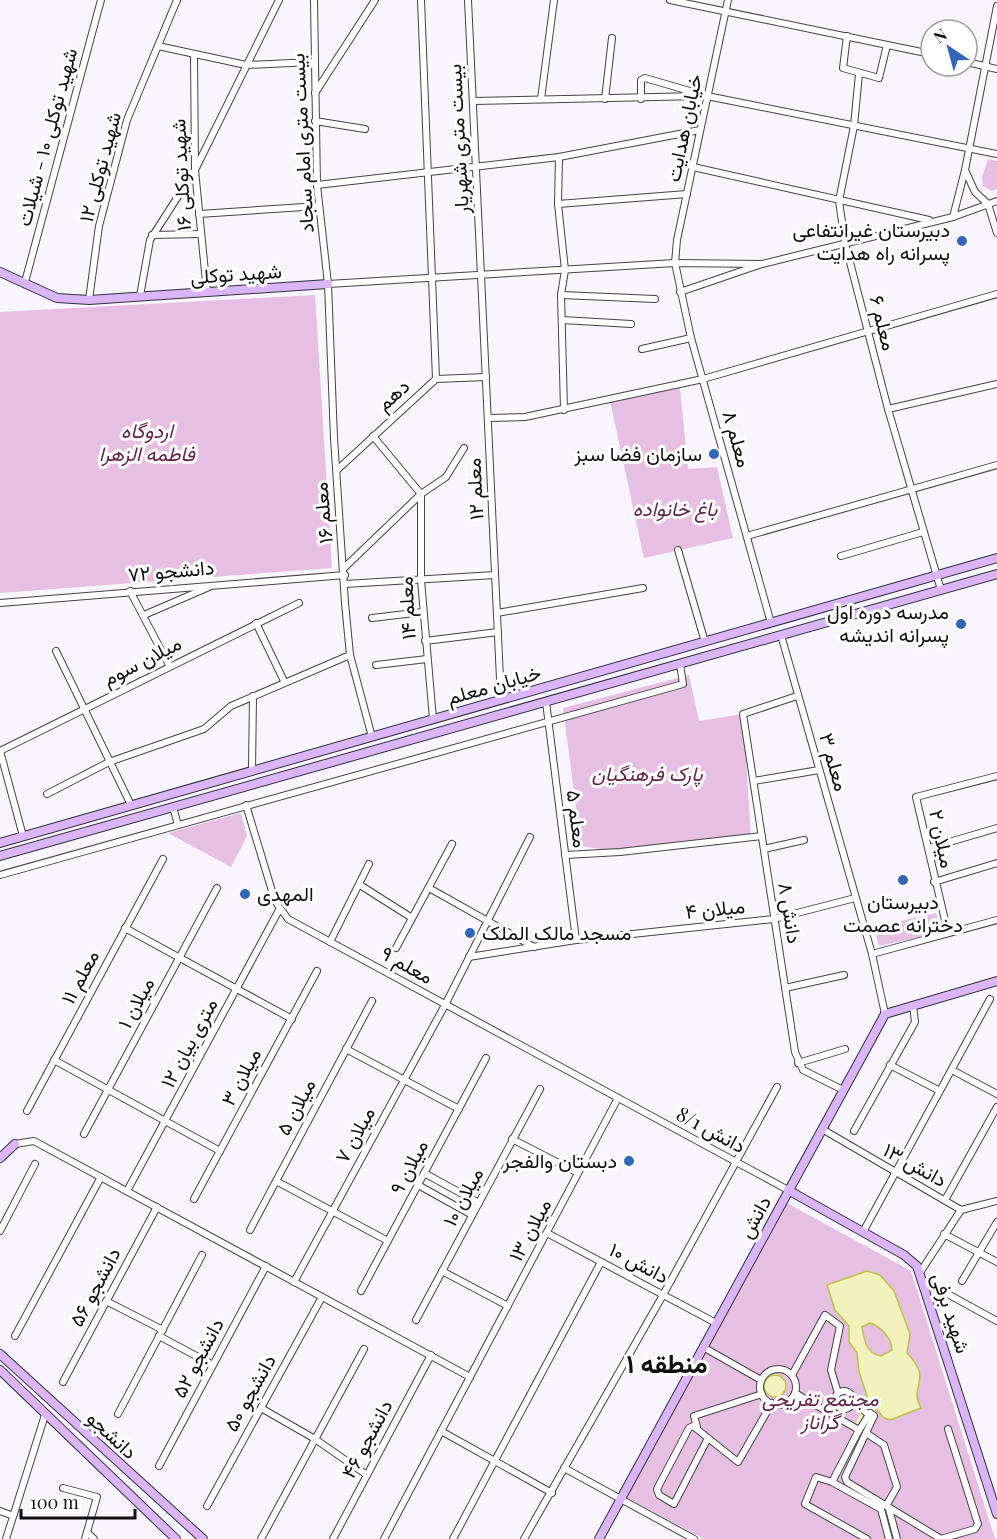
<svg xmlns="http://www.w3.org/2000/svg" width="997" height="1539" viewBox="0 0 997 1539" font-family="'Playfair Display',Vazirmatn,serif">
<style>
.green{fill:#e7bfe2}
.water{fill:#f1f2bc;stroke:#bdc448;stroke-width:1.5;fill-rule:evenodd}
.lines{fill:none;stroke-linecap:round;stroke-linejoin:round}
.canal{stroke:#f1f2bc;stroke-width:8}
.street-casing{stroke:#434343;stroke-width:8}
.secondary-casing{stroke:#323232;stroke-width:10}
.street{stroke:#fff;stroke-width:6}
.secondary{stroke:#dab5f9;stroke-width:8}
.poi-dot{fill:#3165b8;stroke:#fff;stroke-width:2}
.labels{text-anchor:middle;stroke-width:6;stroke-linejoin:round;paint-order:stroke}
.street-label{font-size:20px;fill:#101010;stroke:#fff}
.poi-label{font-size:20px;fill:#101010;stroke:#fff;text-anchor:end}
.park-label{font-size:20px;font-style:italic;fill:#652447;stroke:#fff}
.district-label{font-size:26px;font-weight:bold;fill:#101010;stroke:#fff}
</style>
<rect width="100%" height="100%" fill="#f9f5fe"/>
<g class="green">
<polygon points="988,159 997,161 997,189 991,191 983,186 982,177"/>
<polygon points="315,295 332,568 0,593 0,312"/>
<polygon points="680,388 688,469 717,467 733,538 644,558 610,401"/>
<polygon points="689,675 699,721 743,714 751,837 620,852 581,846 563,708"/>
<polygon points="241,813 247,836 231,867 168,833"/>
<polygon points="936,913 942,932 879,946 874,927"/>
<polygon points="787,1203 911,1271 995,1539 704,1539 626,1497"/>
</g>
<g class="water">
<path d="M867 1271 880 1275 894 1291 910 1334 907 1353C934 1381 908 1385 921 1408L890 1420 884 1418 868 1399 859 1372 857 1353 849 1342V1326L835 1310 827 1285ZM870 1323C881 1326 892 1339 892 1350L881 1356C866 1354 864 1339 862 1327Z"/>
<circle cx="775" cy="1386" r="11"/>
</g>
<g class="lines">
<polyline class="canal" points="856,1432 866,1411 873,1406"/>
<g class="street-casing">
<g id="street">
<polyline points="314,0 317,185 328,284 334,438 345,603 350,655 372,737"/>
<polyline points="421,0 436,379"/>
<polyline points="468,0 501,700"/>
<polyline points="670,0 931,54"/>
<polyline points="728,0 677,240 675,263 691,338 771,623"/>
<polyline points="997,6 965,170 975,192 988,204 997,233"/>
<polyline points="847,36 843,68 879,78 887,45"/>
<polyline points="158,46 246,65 313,62"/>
<polyline points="194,55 195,170 207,292"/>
<polyline points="967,62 997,69"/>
<polyline points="859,74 854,126 839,201 845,243 888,409 941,590"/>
<polyline points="315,93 375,0"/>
<polyline points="541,99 554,0"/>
<polyline points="605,99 612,38"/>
<polyline points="641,99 641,80 645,78 707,96 997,154"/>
<polyline points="473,101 700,96"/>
<polyline points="315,121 365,129"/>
<polyline points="559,157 558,204 565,270 561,295 564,410"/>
<polyline points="693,167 929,220"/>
<polyline points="317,185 559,157 700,130"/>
<polyline points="558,204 687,194"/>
<polyline points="199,214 319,206"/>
<polyline points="953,217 965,170"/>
<polyline points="152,235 200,234"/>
<polyline points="25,282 101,0"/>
<polyline points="328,284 675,263 762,264"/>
<polyline points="680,292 762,264 953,217 997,201"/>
<polyline points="561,295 655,299"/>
<polyline points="140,296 150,240 195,170 279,0"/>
<polyline points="89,300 99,226 127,120 177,0"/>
<polyline points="562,320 631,324"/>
<polyline points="642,349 691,338"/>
<polyline points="888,409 997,384"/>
<polyline points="488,418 525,417 703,379 997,294"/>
<polyline points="373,436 421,494"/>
<polyline points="337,470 436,379 486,377"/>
<polyline points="421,494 421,580 433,719"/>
<polyline points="747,536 997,465"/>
<polyline points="678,550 705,642"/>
<polyline points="841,556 923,532"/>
<polyline points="344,568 421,494 446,477 464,448"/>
<polyline points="345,584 495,575"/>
<polyline points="130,591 169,665"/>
<polyline points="0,603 345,575"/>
<polyline points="497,613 643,588"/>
<polyline points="144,615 209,587"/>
<polyline points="372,618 423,612"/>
<polyline points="256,623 284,681"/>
<polyline points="781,635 872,954 885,1014"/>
<polyline points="425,641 498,632"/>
<polyline points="56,651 131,805"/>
<polyline points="376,665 427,659"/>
<polyline points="797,696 743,714 795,1052 803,1070 843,1090"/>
<polyline points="546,702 576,940"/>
<polyline points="0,751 299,603"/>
<polyline points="0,751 23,836"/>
<polyline points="252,771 253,696"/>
<polyline points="754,781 819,770"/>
<polyline points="47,794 109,762 204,729 231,706 350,655"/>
<polyline points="246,805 275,901 288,919 788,1190"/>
<polyline points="173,807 178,825"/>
<polyline points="929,848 997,828"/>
<polyline points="764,849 804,840"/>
<polyline points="565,855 620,852 762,836"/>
<polyline points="0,875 683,684 680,664"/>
<polyline points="934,882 997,863"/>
<polyline points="360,885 412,918"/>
<polyline points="429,888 534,947"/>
<polyline points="125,928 292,1019"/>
<polyline points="948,933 916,797 997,776"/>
<polyline points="330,942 369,864"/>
<polyline points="396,948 452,844"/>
<polyline points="872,954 997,920"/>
<polyline points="469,957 576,940 774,919 855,898"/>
<polyline points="785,988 844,975"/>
<polyline points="346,1049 459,1109"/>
<polyline points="54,1060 220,1151"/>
<polyline points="798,1063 845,1049"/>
<polyline points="890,1065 940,1091"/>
<polyline points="952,1070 997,1094"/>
<polyline points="27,1111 163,859"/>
<polyline points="822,1129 961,1210 997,1201"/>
<polyline points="854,1131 915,1022 913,1005"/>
<polyline points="84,1134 217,888"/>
<polyline points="512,1139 578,1173"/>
<polyline points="15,1144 34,1141 470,1377"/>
<polyline points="424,1173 479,1203"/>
<polyline points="276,1181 388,1241"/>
<polyline points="418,1185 472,1215"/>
<polyline points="127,1191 279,910"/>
<polyline points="194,1199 317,971"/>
<polyline points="945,1200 997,1107"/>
<polyline points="250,1230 372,1001"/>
<polyline points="0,1231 35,1164"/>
<polyline points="863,1232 990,999"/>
<polyline points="547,1233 716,1323"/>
<polyline points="944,1234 997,1262"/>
<polyline points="442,1271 508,1306"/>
<polyline points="921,1271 961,1210"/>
<polyline points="924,1281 997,1321"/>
<polyline points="962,1281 997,1222"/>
<polyline points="294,1282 445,1005 530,837"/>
<polyline points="361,1291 486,1058"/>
<polyline points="106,1301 163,1330"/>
<polyline points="416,1320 540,1089"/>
<polyline points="15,1336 101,1177"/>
<polyline points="159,1336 213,1365"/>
<polyline points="703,1347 761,1380"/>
<circle cx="778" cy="1387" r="18"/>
<polyline points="792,1375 825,1315 840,1326 831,1370 838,1393"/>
<polyline points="63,1382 157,1207"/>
<circle cx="844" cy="1400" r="9"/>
<polyline points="795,1393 859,1430 832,1482 881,1509 889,1539"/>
<polyline points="853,1402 868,1414"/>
<polyline points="261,1408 315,1439 367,1475"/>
<polyline points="870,1413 874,1416 845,1477 847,1482 941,1539"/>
<polyline points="118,1414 202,1255"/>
<polyline points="697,1427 694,1416 762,1394"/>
<polyline points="441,1431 552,1493"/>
<polyline points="858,1432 870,1413"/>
<polyline points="866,1433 884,1445 897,1487 886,1506"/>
<polyline points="708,1438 674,1504 659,1495 657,1489 689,1428 693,1426 738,1462 772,1403"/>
<polyline points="159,1466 266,1266"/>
<polyline points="564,1468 694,1539"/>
<polyline points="832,1482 816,1477 805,1504 867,1539"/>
<polyline points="63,1488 97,1497 85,1539"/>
<polyline points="207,1506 322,1297"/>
<polyline points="889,1509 897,1539"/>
<polyline points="0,1511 11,1515"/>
<polyline points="87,1532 94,1539"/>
<polyline points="6,1539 45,1415"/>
<polyline points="261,1539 364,1349"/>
<polyline points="333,1539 431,1355"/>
<polyline points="384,1539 618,1098"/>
<polyline points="453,1539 601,1262"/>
<polyline points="524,1539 663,1295 777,1087"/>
<polyline points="941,1539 975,1529 978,1524 948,1429"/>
</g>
</g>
<g class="secondary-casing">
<g id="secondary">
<polyline points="0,272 57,298 89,300 328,284"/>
<polyline points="0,843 997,558"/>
<polyline points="0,856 997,574"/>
<polyline points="0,1158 15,1144"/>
<polyline points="788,1190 904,1255 917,1266 997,1514"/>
<polyline points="0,1354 203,1539"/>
<polyline points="0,1370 176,1539"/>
<polyline points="599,1539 885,1014 997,981"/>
</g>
</g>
<use href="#street" class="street"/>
<use href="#secondary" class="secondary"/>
</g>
<g class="poi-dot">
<circle cx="962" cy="241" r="6"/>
<circle cx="714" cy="454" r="6"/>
<circle cx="961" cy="624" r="6"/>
<circle cx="903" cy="880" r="6"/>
<circle cx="245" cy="894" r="6"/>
<circle cx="470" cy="933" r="6"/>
<circle cx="629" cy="1161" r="6"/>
</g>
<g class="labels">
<g class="street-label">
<text transform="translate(684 128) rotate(-78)" y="7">خیابان هدایت</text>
<text transform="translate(47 137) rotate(-75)" y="7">شهید توکلی ۱۰ - شیلات</text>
<text transform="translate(458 139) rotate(-93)" y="7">بیست متری شهریار</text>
<text transform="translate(302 143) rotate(-93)" y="7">بیست متری امام سجاد</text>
<text transform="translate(100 167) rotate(-75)" y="7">شهید توکلی ۱۲</text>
<text transform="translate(181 175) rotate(-93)" y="7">شهید توکلی ۱۶</text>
<text transform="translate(236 274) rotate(-4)" y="7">شهید توکلی</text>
<text transform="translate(883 323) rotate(76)" y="7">معلم ۶</text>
<text transform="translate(393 395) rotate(-42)" y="7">دهم</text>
<text transform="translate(737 439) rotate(74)" y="7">معلم ۸</text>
<text transform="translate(475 489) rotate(-93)" y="7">معلم ۱۲</text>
<text transform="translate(323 513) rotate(-95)" y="7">معلم ۱۶</text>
<text transform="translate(171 571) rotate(-5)" y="7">دانشجو ۷۲</text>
<text transform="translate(407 608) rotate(-93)" y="7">معلم ۱۴</text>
<text transform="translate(142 661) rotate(-27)" y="7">میلان سوم</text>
<text transform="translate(494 685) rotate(-16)" y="7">خیابان معلم</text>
<text transform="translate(834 762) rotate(74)" y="7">معلم ۳</text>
<text transform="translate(577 819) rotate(83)" y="7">معلم ۵</text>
<text transform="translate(942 839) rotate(78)" y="7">میلان ۲</text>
<text transform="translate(715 909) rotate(-6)" y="7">میلان ۴</text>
<text transform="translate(790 913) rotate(81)" y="7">دانش ۸</text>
<text transform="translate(407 965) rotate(29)" y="7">معلم ۹</text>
<text transform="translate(80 977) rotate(-62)" y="7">معلم ۱۱</text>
<text transform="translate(136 1003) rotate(-62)" y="7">میلان ۱</text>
<text transform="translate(189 1043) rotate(-62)" y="7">۱۲ متری بیان</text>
<text transform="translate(241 1077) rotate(-62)" y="7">میلان ۳</text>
<text transform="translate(296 1107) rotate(-62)" y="7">میلان ۵</text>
<text transform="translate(711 1130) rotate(28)" y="7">دانش 8/1</text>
<text transform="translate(355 1135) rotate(-61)" y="7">میلان ۷</text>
<text transform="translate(915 1165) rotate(29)" y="7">دانش ۱۳</text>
<text transform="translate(409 1167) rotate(-62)" y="7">میلان ۹</text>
<text transform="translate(463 1197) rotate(-62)" y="7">میلان ۱۰</text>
<text transform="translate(755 1217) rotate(-61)" y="7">دانش</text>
<text transform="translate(530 1230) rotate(-62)" y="7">میلان ۱۳</text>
<text transform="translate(639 1263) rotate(28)" y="7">دانش ۱۰</text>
<text transform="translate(95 1287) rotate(-62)" y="7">دانشجو ۵۶</text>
<text transform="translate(951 1313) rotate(72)" y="7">شهید برفی</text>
<text transform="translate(198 1358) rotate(-62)" y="7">دانشجو ۵۲</text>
<text transform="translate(250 1393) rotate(-61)" y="7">دانشجو ۵۰</text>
<text transform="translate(112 1435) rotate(43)" y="7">دانشجو</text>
<text transform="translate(367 1439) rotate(-62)" y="7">دانشجو ۴۶</text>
</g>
<g class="poi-label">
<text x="950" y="237">دبیرستان غیرانتفاعی<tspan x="950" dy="23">پسرانه راه هدایت</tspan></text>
<text x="702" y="461">سازمان فضا سبز</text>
<text x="949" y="619">مدرسه دوره اول<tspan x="949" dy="23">پسرانه اندیشه</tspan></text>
<text x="257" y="901" text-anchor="start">المهدی</text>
<text x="903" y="909" text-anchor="middle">دبیرستان<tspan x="903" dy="23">دخترانه عصمت</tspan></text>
<text x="482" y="940" text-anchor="start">مسجد مالک الملک</text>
<text x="617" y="1168">دبستان والفجر</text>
</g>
<g class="park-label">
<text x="147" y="438">اردوگاه<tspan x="147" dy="23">فاطمه الزهرا</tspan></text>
<text x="675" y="516">باغ خانواده</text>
<text x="647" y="781">پارک فرهنگیان</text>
<text x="820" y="1406">مجتمع تفریحی<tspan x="820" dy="23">گراناز</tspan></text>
</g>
<g class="district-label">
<text x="667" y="1373">منطقه ۱</text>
</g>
</g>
<g transform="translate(949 48) rotate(324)"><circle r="28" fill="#ffffff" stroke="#9f9f9f" stroke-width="1.5"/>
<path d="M0-4.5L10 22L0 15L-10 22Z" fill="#3165b8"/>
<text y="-9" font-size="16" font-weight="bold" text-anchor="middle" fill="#101010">N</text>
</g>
<path d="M21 1509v9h114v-9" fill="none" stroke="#101010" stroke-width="3"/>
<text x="30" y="1509" font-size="18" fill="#101010" stroke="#ffffff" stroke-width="4.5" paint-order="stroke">100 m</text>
</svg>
